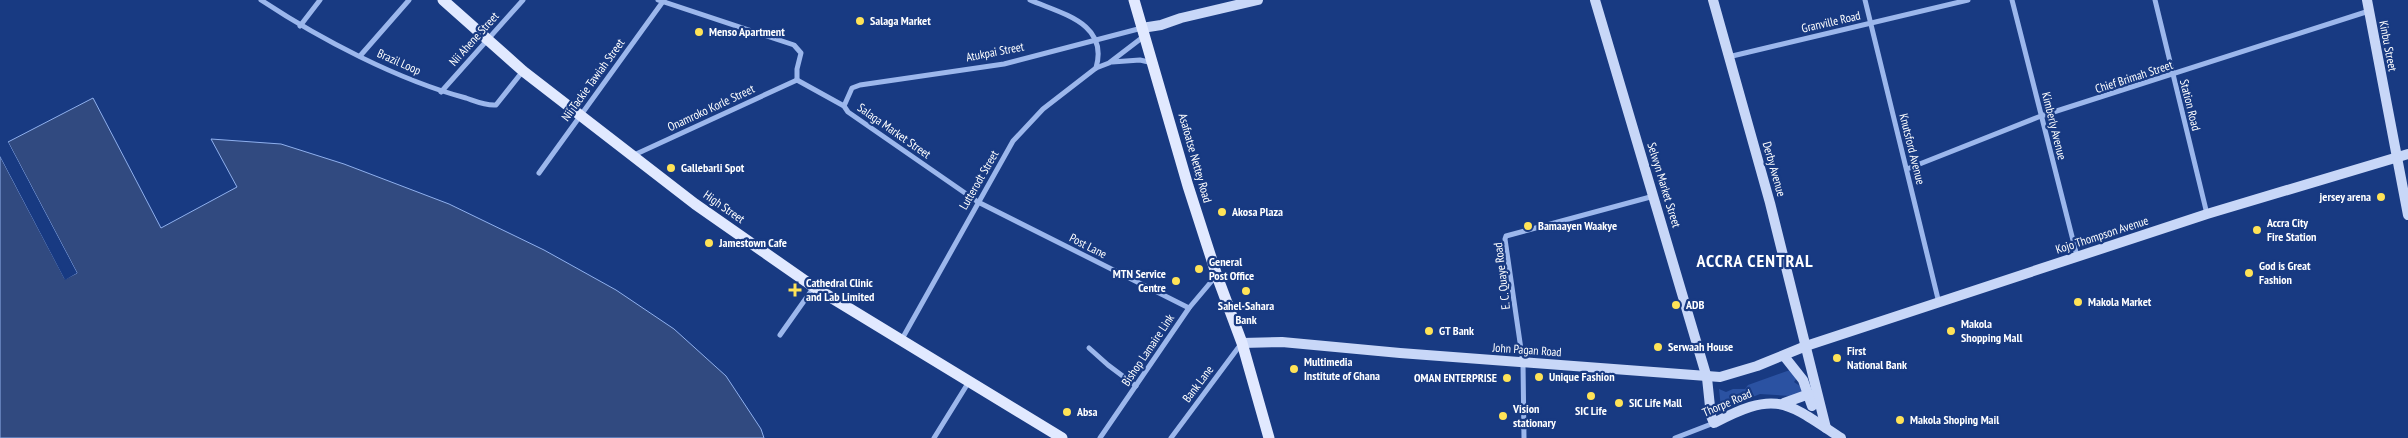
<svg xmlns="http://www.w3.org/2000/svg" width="2408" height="438" viewBox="0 0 2408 438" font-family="'PT Sans Narrow',sans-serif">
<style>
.green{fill:#2b52a2}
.water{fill:#314a80;stroke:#8fb0ee}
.pier{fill:#183a82}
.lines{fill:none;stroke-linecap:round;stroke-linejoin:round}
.street{stroke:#9cb7ec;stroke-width:5}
.secondary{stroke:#c8d7f8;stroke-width:10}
.primary{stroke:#e1e9ff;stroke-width:11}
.poi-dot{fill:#ffe357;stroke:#183a82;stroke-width:2}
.labels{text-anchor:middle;stroke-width:4.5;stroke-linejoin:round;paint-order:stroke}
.poi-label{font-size:12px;font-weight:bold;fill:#fff;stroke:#183a82;text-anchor:start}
.street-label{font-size:12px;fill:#fff;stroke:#183a82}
.district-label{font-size:18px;font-weight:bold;letter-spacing:1px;fill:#fff;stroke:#183a82}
</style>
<rect width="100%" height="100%" fill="#183a82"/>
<polygon class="green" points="1790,370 1797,378 1794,382 1803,388 1802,394 1791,396 1760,394 1725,408 1721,408 1719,389 1726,392 1733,389 1745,389 1748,385"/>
<polygon class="water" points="93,98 161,228 237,187 211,139 281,144 344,164 449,204 544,250 616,290 674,329 726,376 761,429 764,438 0,438 0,156 65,279 77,273 8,142"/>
<polygon class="pier" points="8,142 77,273 65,280 0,156 0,154 66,276 74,272 6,143"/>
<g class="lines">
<g class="street">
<path d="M261 0C320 39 398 80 466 98 475 101 486 106 496 105L523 71"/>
<polyline points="658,0 794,45 801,53 797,69 797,80"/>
<path d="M1030 0C1062 14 1109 23 1096 68"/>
<polyline points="1865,0 1939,303"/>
<polyline points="2012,0 2077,256"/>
<polyline points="2155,0 2207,214"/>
<polyline points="300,26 320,0"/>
<polyline points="360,56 409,0"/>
<polyline points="1728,57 1968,0"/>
<polyline points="1112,62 1140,60 1153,63"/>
<polyline points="797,80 844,106 848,112 978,202 1189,308"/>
<polyline points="441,92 523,0"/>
<polyline points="844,106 852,88 860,85 1004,64 1142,28"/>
<polyline points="634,155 797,80"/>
<polyline points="1907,169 2041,116 2369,11"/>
<polyline points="539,173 664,0"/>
<polyline points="780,335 814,287"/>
<polyline points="902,339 1013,141 1043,109 1096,68 1109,63 1143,37"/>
<polyline points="1089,348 1108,365 1136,386"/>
<polyline points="934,438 970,380"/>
<polyline points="1100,438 1189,308 1216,276"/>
<polyline points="1171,438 1241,344"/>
<polyline points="1524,438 1523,363 1505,239 1506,236 1654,196"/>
<polyline points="1675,438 1714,423"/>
</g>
<g class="secondary">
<path d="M1595 0 1707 378 1711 416 1714 423C1777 390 1785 401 1841 438"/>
<polyline points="1713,0 1770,203 1826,428"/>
<polyline points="2367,0 2408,215"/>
<polyline points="1142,28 1161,25 1181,18 1258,0"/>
<polyline points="1242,343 1282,342 1400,353 1720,377 1757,366 1806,346 2207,214 2408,154"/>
<polyline points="1784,356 1803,380 1812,406"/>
<polyline points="1784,403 1809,394"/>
</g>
<g class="primary">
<polyline points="443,0 523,71 695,204 814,287 1062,438"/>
<polyline points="1134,0 1188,186 1217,276 1242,343 1269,438"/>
</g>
</g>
<g class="poi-dot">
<circle cx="860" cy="21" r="5"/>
<circle cx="699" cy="32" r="5"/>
<circle cx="671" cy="168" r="5"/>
<circle cx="2381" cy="197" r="5"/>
<circle cx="1222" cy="212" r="5"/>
<circle cx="1528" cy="226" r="5"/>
<circle cx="2257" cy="230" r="5"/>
<circle cx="709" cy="243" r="5"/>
<circle cx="1199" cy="269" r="5"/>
<circle cx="2249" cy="273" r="5"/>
<circle cx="1176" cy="281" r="5"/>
<path d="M792.5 282.5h5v5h5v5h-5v5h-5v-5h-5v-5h5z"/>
<circle cx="1246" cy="291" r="5"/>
<circle cx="2078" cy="302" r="5"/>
<circle cx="1676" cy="305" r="5"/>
<circle cx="1429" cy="331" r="5"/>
<circle cx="1951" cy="331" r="5"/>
<circle cx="1658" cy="347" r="5"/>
<circle cx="1837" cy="358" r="5"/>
<circle cx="1294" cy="369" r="5"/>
<circle cx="1539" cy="377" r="5"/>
<circle cx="1507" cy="378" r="5"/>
<circle cx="1591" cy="396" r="5"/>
<circle cx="1619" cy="403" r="5"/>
<circle cx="1067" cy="412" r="5"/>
<circle cx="1503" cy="416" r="5"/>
<circle cx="1900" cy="420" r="5"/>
</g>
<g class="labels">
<g class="poi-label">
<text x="870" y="25">Salaga Market</text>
<text x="709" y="36">Menso Apartment</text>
<text x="681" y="172">Gallebarli Spot</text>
<text x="2371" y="201" text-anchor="end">jersey arena</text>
<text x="1232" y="216">Akosa Plaza</text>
<text x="2267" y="227">Accra City<tspan x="2267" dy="14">Fire Station</tspan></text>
<text x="1538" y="230">Bamaayen Waakye</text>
<text x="719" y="247">Jamestown Cafe</text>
<text x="1209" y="266">General<tspan x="1209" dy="14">Post Office</tspan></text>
<text x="2259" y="270">God is Great<tspan x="2259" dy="14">Fashion</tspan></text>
<text x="1166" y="278" text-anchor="end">MTN Service<tspan x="1166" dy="14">Centre</tspan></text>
<text x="806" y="287">Cathedral Clinic<tspan x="806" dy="14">and Lab Limited</tspan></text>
<text x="2088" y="306">Makola Market</text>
<text x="1686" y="309">ADB</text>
<text x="1246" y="310" text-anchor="middle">Sahel-Sahara<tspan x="1246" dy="14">Bank</tspan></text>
<text x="1961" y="328">Makola<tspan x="1961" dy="14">Shopping Mall</tspan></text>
<text x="1439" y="335">GT Bank</text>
<text x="1668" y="351">Serwaah House</text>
<text x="1847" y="355">First<tspan x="1847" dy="14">National Bank</tspan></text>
<text x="1304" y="366">Multimedia<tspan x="1304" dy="14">Institute of Ghana</tspan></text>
<text x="1549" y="381">Unique Fashion</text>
<text x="1497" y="382" text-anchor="end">OMAN ENTERPRISE</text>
<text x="1629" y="407">SIC Life Mall</text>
<text x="1513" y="413">Vision<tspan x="1513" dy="14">stationary</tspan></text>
<text x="1591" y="415" text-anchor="middle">SIC Life</text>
<text x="1077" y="416">Absa</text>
<text x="1910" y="424">Makola Shoping Mail</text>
</g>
<g class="street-label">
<text transform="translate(1831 22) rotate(-13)" y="4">Granville Road</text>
<text transform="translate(474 39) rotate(-48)" y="4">Nii Ahene Street</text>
<text transform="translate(2388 46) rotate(79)" y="4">Kinbu Street</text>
<text transform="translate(995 52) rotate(-11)" y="4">Atukpai Street</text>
<text transform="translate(399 62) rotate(24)" y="4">Brazil Loop</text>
<text transform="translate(2134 77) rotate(-18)" y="4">Chief Brimah Street</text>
<text transform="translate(593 80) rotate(-54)" y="4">Nii Tackie Tawiah Street</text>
<text transform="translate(2190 105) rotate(76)" y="4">Station Road</text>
<text transform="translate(711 108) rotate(-25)" y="4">Onamroko Korle Street</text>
<text transform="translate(2054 126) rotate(76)" y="4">Kimberly Avenue</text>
<text transform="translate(894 131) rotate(35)" y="4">Salaga Market Street</text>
<text transform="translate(1912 149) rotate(76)" y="4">Knutsford Avenue</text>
<text transform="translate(1195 158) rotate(74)" y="4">Asafoatse Nettey Road</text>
<text transform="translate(1774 169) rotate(74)" y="4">Derby Avenue</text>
<text transform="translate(979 180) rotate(-60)" y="4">Lutterodt Street</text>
<text transform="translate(1664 185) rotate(73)" y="4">Selwyn Market Street</text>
<text transform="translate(724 207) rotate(35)" y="4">High Street</text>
<text transform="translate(2102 235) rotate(-18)" y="4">Kojo Thompson Avenue</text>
<text transform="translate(1088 246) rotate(27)" y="4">Post Lane</text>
<text transform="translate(1502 276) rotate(-97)" y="4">E. C. Quaye Road</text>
<text transform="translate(1148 350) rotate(-56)" y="4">Bishop Lamaire Link</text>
<text transform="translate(1527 350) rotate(4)" y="4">John Pagan Road</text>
<text transform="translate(1198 384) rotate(-53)" y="4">Bank Lane</text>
<text transform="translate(1727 403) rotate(-23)" y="4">Thorpe Road</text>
</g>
<g class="district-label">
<text x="1755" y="267">ACCRA CENTRAL</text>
</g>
</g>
</svg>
